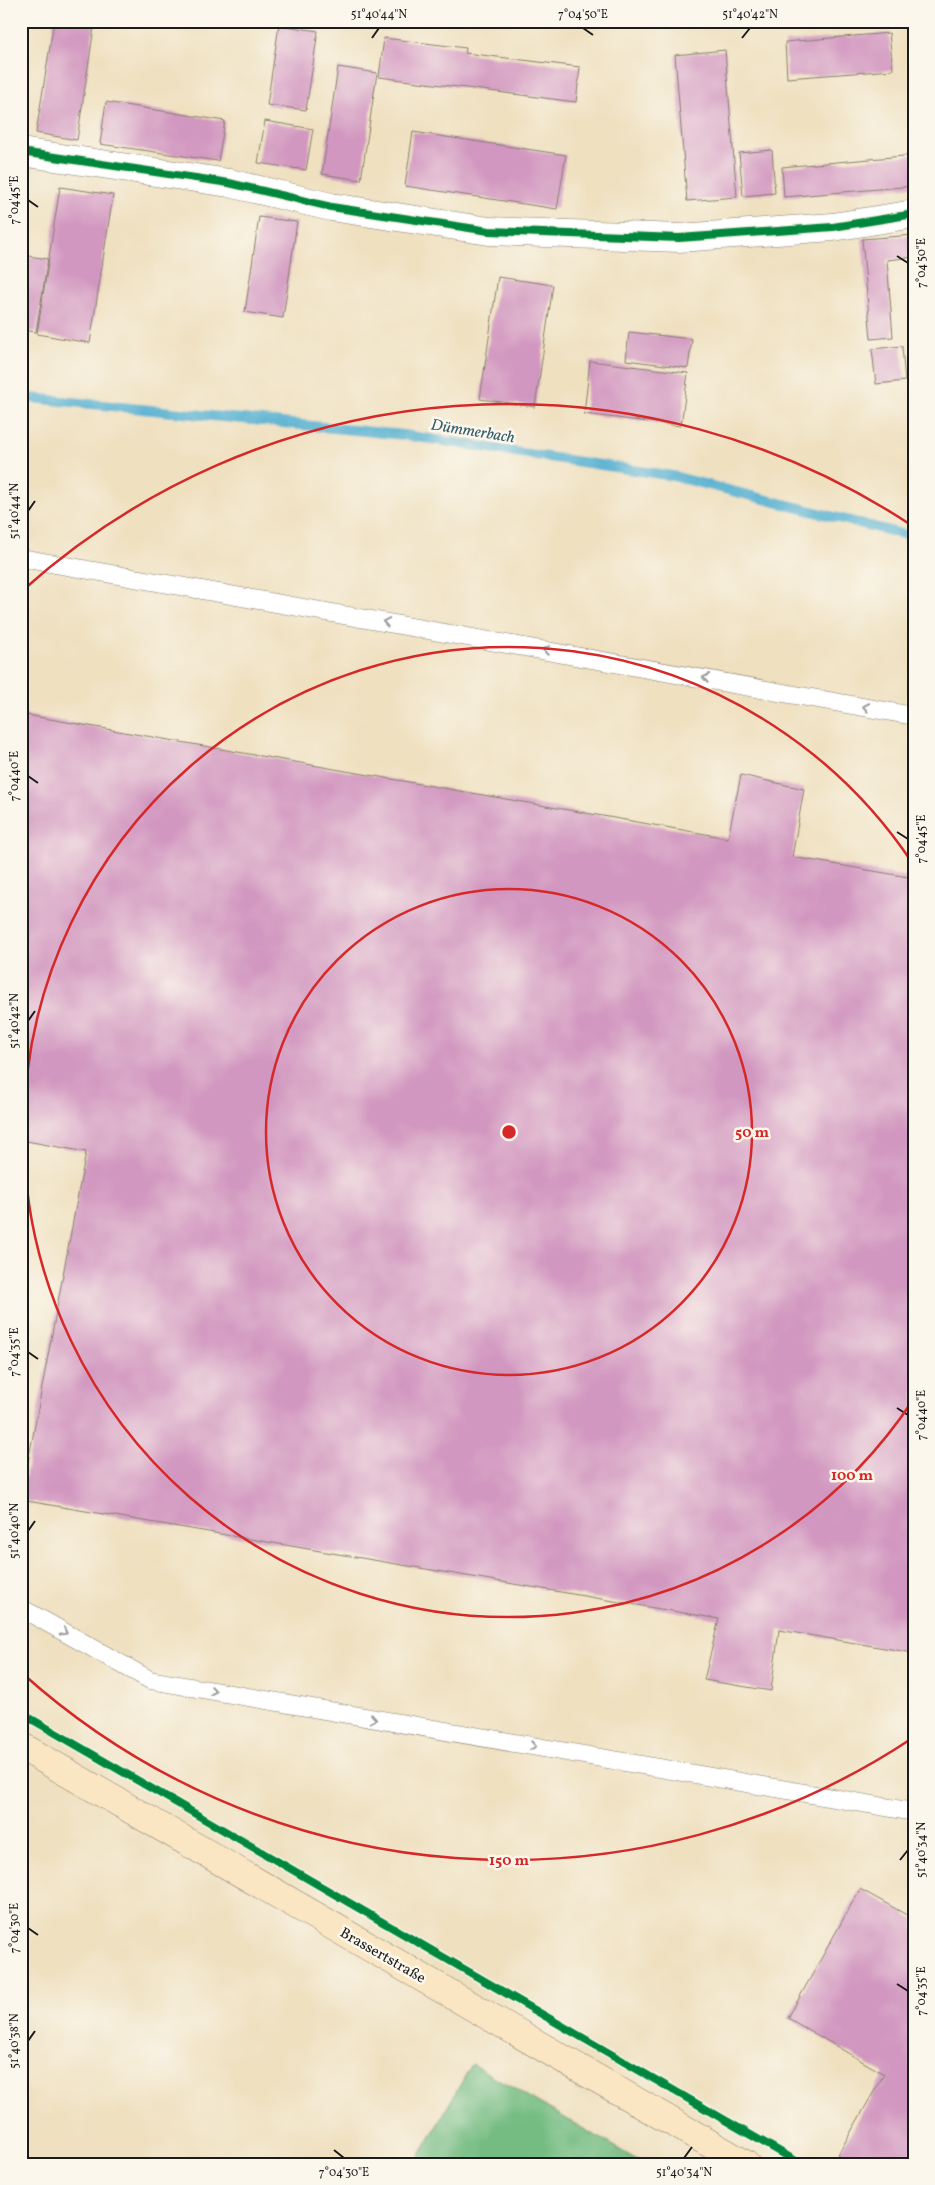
<svg xmlns="http://www.w3.org/2000/svg" width="935" height="2185" viewBox="0 0 935 2185" font-family="Vollkorn,serif">
<style>
.forest{fill:#74bc82;stroke:#486c4f}
.lines{fill:none;stroke-linecap:round;stroke-linejoin:round}
.stream{stroke:#52afd0;stroke-width:10}
.building{fill:#d297c0}
.service-casing{stroke:#867e6e;stroke-width:19}
.minor-casing{stroke:#867e6e;stroke-width:29}
.secondary-casing{stroke:#867e6e;stroke-width:29}
.service{stroke:#fff;stroke-width:18}
.minor{stroke:#fff;stroke-width:28}
.secondary{stroke:#fbe6c4;stroke-width:28}
.cycleway-casing{stroke:#fbf7ec;stroke-width:11}
.cycleway{stroke:#00873e;stroke-width:8}
.oneway{stroke:#999}
.ticks{fill:none;stroke:#1c1c1c;stroke-width:2}
.ring{fill:none;stroke:#d62828;stroke-width:2.5}
.labels{text-anchor:middle;stroke-width:5;stroke-linejoin:round;paint-order:stroke}
.street-label{font-size:15px;fill:#1c1c1c;stroke:#fbf7ec}
.water-label{font-size:16px;font-style:italic;fill:#345e6d;stroke:#fbf7ec}
.centre{fill:#d62828;stroke:#fbf7ec;stroke-width:2.5}
.ring-label{font-size:15px;text-anchor:middle;font-weight:bold;fill:#d62828;stroke:#fbf7ec;stroke-width:5;stroke-linejoin:round;paint-order:stroke}
.neatline{fill:none;stroke:#1c1c1c;stroke-width:2}
.ticks-label{font-size:12px;text-anchor:middle;fill:#1c1c1c}
</style>
<rect width="100%" height="100%" fill="#fbf7ec"/>
<filter id="ink" filterUnits="userSpaceOnUse"><feTurbulence type="fractalNoise" baseFrequency=".02" numOctaves="2"/><feDisplacementMap in="SourceGraphic" scale="10" xChannelSelector="R" yChannelSelector="G"/><feConvolveMatrix kernelMatrix="1 2 1 2 8 2 1 2 1" color-interpolation-filters="sRGB"/></filter>
<filter id="wash" filterUnits="userSpaceOnUse"><feTurbulence type="fractalNoise" baseFrequency=".0096" numOctaves="4" result="noise"/><feDisplacementMap in="SourceGraphic" scale="20" xChannelSelector="R" yChannelSelector="G"/><feGaussianBlur stdDeviation="1.12" result="paint"/><feColorMatrix in="noise" values="0 0 0 0 0 0 0 0 0 0 0 0 0 0 0 0 0 1.4 0 .05"/><feComposite in="paint" operator="in"/></filter>
<g filter="url(#wash)">
<rect width="100%" height="100%" fill="#efe0c0"/>
<polygon class="forest" points="472,2064 644,2164 415,2164"/>
<g class="lines">
<polyline class="stream" points="21,397 404,435 673,476 914,537"/>
</g>
<g id="blocks">
<g class="building">
<polygon points="54,21 95,21 77,140 36,133"/>
<polygon points="279,25 318,31 306,110 267,105"/>
<polygon points="889,33 893,70 787,78 785,42"/>
<polygon points="384,38 466,48 465,53 580,67 576,102 379,77"/>
<polygon points="725,50 737,197 687,201 675,55"/>
<polygon points="338,67 377,73 361,180 322,174"/>
<polygon points="106,102 225,121 218,161 100,144"/>
<polygon points="265,121 313,129 306,170 258,163"/>
<polygon points="413,132 566,155 557,209 405,186"/>
<polygon points="772,150 775,193 743,196 739,153"/>
<polygon points="914,155 914,186 784,197 782,167"/>
<polygon points="60,187 113,195 90,343 37,334"/>
<polygon points="259,217 297,222 283,318 245,312"/>
<polygon points="914,235 914,257 887,260 893,337 871,339 862,239"/>
<polygon points="21,255 48,259 36,332 21,330"/>
<polygon points="498,277 553,285 535,407 480,399"/>
<polygon points="629,332 692,339 688,368 626,360"/>
<polygon points="902,346 905,381 876,384 872,349"/>
<polygon points="590,361 688,373 681,426 584,414"/>
<polygon points="21,714 728,838 741,775 804,789 792,857 914,878 914,1653 779,1630 771,1691 704,1680 719,1619 21,1500 86,1152 21,1140"/>
<polygon points="860,1889 914,1919 914,2164 846,2164 836,2158 884,2074 788,2018"/>
</g>
</g>
</g>
<g filter="url(#ink)">
<use href="#blocks" fill-opacity="0" stroke="#867e6e" stroke-width="1"/>
<g class="lines">
<g class="service-casing">
<g id="service">
<polyline points="21,558 914,716"/>
<polyline points="21,1608 150,1680 914,1812"/>
</g>
</g>
<g class="minor-casing">
<polyline id="minor" points="21,152 229,183 331,207 489,231 679,238 833,227 914,214"/>
</g>
<g class="secondary-casing">
<polyline id="secondary" points="21,1746 745,2164"/>
</g>
<use href="#service" class="service"/>
<use href="#minor" class="minor"/>
<use href="#secondary" class="secondary"/>
<g class="cycleway-casing">
<g id="cycleway">
<polyline points="21,152 229,183 331,207 489,231 679,238 833,227 914,214"/>
<polyline points="21,1713 801,2164"/>
</g>
</g>
<use href="#cycleway" class="cycleway"/>
</g>
<defs><path id="oneway-chevron" d="M-2-3.5L2.5 0L-2 3.5" fill="none" stroke-width="1.6" stroke-linecap="round" stroke-linejoin="round" transform="scale(1.25)"/></defs>
<g class="oneway">
<use href="#oneway-chevron" transform="translate(386 622) rotate(-170)"/>
<use href="#oneway-chevron" transform="translate(546 650) rotate(-170)"/>
<use href="#oneway-chevron" transform="translate(706 678) rotate(-170)"/>
<use href="#oneway-chevron" transform="translate(866 707) rotate(-169)"/>
<use href="#oneway-chevron" transform="translate(64 1632) rotate(29)"/>
<use href="#oneway-chevron" transform="translate(213 1691) rotate(10)"/>
<use href="#oneway-chevron" transform="translate(373 1719) rotate(10)"/>
<use href="#oneway-chevron" transform="translate(533 1746) rotate(10)"/>
</g>
</g>
<path class="ticks" d="M583 28 593 35M372 38 379 28M742 38 750 28M28 200 38 207M897 256 908 263M28 511 35 501M28 776 38 783M897 832 908 839M28 1021 35 1011M28 1352 38 1359M897 1408 908 1415M28 1531 35 1521M900 1860 908 1850M28 1928 38 1935M897 1984 908 1991M28 2041 35 2031M334 2150 344 2158M684 2158 692 2147"/>
<g class="ring">
<circle cx="509" cy="1132" r="243"/>
<path d="M913 1400A485 485 0 1 1 913 864"/>
<path d="M911 1739A728 728 0 0 1 22 1673M22 591A728 728 0 0 1 911 525"/>
</g>
<g class="labels">
<g class="street-label">
<text transform="translate(383 1955) rotate(30)" y="5">Brassertstraße</text>
</g>
<g class="water-label">
<text transform="translate(473 430) rotate(9)" y="6">Dümmerbach</text>
</g>
</g>
<circle cx="509" cy="1132" r="8" class="centre"/>
<g class="ring-label">
<text x="752" y="1137">50 m</text>
<text x="852" y="1480">100 m</text>
<text x="509" y="1865">150 m</text>
</g>
<rect width="935" height="2185" fill="none" stroke="#fbf7ec" stroke-width="55"/>
<rect x="28" y="28" width="880" height="2130" class="neatline"/>
<g class="ticks-label">
<text x="379" y="18">51°40'44"N</text>
<text x="583" y="18">7°04'50"E</text>
<text x="750" y="18">51°40'42"N</text>
<text transform="translate(14 200) rotate(-90)" y="4">7°04'45"E</text>
<text transform="translate(921 263) rotate(-90)" y="4">7°04'50"E</text>
<text transform="translate(14 511) rotate(-90)" y="4">51°40'44"N</text>
<text transform="translate(14 776) rotate(-90)" y="4">7°04'40"E</text>
<text transform="translate(921 839) rotate(-90)" y="4">7°04'45"E</text>
<text transform="translate(14 1021) rotate(-90)" y="4">51°40'42"N</text>
<text transform="translate(14 1352) rotate(-90)" y="4">7°04'35"E</text>
<text transform="translate(921 1415) rotate(-90)" y="4">7°04'40"E</text>
<text transform="translate(14 1531) rotate(-90)" y="4">51°40'40"N</text>
<text transform="translate(921 1850) rotate(-90)" y="4">51°40'34"N</text>
<text transform="translate(14 1928) rotate(-90)" y="4">7°04'30"E</text>
<text transform="translate(921 1991) rotate(-90)" y="4">7°04'35"E</text>
<text transform="translate(14 2041) rotate(-90)" y="4">51°40'38"N</text>
<text x="344" y="2176">7°04'30"E</text>
<text x="684" y="2176">51°40'34"N</text>
</g>
</svg>
